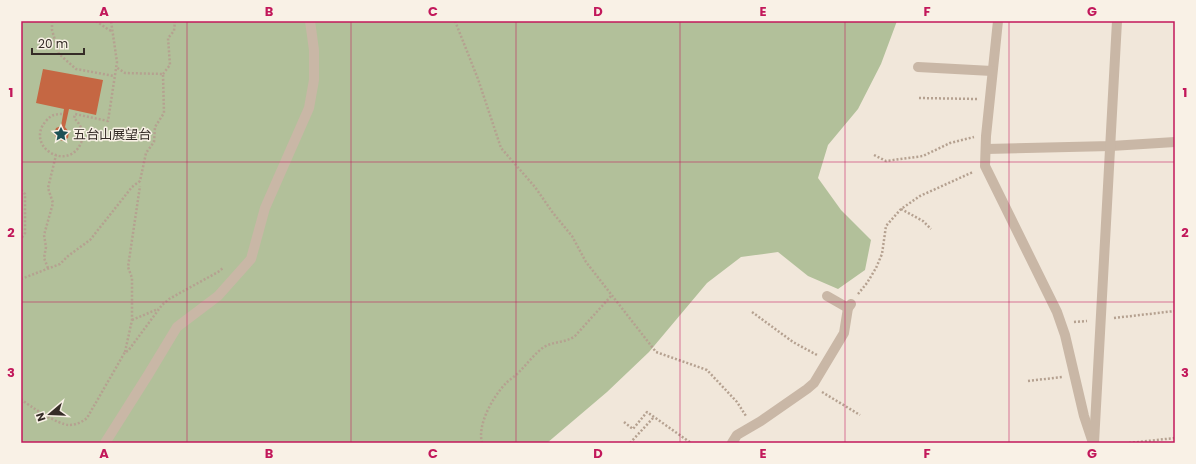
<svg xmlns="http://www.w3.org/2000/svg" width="1196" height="464" viewBox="0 0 1196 464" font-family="Poppins,'Noto Sans JP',sans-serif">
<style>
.green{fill:#b2c09a}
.building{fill:#c56743}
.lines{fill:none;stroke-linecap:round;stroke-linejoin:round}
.path{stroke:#b5a190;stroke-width:2.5;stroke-dasharray:2 2;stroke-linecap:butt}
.minor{stroke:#c9b7a6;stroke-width:10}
.tertiary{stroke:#c9b7a6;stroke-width:10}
.grid{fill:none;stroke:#c2185b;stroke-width:1;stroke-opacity:0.55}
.labels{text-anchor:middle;stroke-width:3;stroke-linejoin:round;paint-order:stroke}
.poi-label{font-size:13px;fill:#352c27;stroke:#f9f1e6;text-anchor:start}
.neatline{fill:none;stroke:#c2185b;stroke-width:1.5}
.grid-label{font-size:13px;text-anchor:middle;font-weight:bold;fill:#c2185b}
</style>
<rect width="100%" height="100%" fill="#f1e7da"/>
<polygon class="green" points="21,21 897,21 881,64 858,109 828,145 818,178 841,210 871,240 865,270 838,289 808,276 778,252 741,257 707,283 649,352 607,392 547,443 21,443"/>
<polygon class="building" points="43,69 103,80 96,115 69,109 65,127 69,132 68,138 63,141 57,139 54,134 56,128 61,126 64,109 36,103"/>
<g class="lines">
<g class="path">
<polyline points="52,21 52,30 59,54 76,69 114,76"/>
<polyline points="96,21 109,30 112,31"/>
<polyline points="455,21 478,79 501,148 535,187 553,213 572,236 586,262 656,352 707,370 737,402 746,416"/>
<polyline points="163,74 170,65 168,38 174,31 175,21"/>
<polyline points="919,98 977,99"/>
<path d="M62 114C55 114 51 115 46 121 24 146 68 173 81 143 85 133 81 125 74 118L75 114 108 121 117 62 111 21"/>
<polyline points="874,155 886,161 923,156 950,143 974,137"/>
<polyline points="21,190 25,194 25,233 21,239"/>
<polyline points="901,209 923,221 931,229"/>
<polyline points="48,268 44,258 46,247 44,235 53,203 48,188 56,155"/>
<polyline points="21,279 60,264 68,256 90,240 132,187 140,181 146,153 154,142 155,127 164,113 163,74 125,73 116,67"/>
<polyline points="858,294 867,283 876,268 882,254 886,226 901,209 920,196 973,172"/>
<polyline points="752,312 793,342 817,355"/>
<polyline points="1114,318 1175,311"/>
<polyline points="132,320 158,309"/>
<polyline points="1074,322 1087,321"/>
<polyline points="125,352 132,320 132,278 128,267 140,186"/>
<polyline points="1028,381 1062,377"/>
<polyline points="822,392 860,415"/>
<path d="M21 399C29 406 59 425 69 425 76 425 82 422 87 418L125 352 128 351 162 305 169 299 218 272 223 268"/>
<polyline points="624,422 633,429 647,412 691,443"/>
<path d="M482 443C477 424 493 397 506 383 510 379 516 376 520 371 528 363 535 353 544 347 554 341 566 343 575 336L612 295"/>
<polyline points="630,443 654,417"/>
<polyline points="1129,443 1175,438"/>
</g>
<g class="minor">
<polyline points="998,21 986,136 985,166 1057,312 1065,335 1084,416 1093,443"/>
<polyline points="918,67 992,71"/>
<polyline points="986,149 1111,146 1175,142"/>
<polyline points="827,296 848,308"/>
<polyline points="105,443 148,375 177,327 218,296 251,259 265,208 309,108 314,80 314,50 310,21"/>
<polyline points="732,443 737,435 761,421 807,389 814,383 844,333 848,308 851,304"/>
</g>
<polyline class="tertiary" points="1094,443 1117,21"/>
</g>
<path class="grid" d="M187 21V443M351 21V443M516 21V443M680 21V443M845 21V443M1009 21V443M21 162H1175M21 302H1175"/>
<defs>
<g id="sight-bare" transform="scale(1.2)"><path d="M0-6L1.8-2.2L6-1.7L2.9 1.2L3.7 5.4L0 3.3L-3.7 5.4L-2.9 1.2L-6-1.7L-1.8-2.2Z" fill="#1d5156" stroke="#f9f1e6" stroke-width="2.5" paint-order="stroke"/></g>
</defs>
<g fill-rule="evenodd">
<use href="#sight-bare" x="61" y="134"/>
</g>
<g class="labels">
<g class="poi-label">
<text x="73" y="139">五台山展望台</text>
</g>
</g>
<rect width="1196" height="464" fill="none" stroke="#f9f1e6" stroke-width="44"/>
<g transform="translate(50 414) rotate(251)" stroke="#f9f1e6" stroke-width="3" paint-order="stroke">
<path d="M0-3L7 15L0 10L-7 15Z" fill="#352c27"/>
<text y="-6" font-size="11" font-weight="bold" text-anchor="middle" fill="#352c27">N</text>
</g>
<path d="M32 48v6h52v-6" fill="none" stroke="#352c27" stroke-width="2"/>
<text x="38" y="48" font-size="12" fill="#352c27" stroke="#f9f1e6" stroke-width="3" paint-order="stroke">20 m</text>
<rect x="22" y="22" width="1152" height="420" class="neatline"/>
<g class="grid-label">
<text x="104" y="16">A</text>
<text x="269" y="16">B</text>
<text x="433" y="16">C</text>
<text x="598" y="16">D</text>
<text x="763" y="16">E</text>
<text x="927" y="16">F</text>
<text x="1092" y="16">G</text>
<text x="11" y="97">1</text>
<text x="1185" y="97">1</text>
<text x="11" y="237">2</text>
<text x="1185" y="237">2</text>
<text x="11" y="377">3</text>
<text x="1185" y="377">3</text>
<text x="104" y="458">A</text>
<text x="269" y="458">B</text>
<text x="433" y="458">C</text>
<text x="598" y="458">D</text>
<text x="763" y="458">E</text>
<text x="927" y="458">F</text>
<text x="1092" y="458">G</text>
</g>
</svg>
